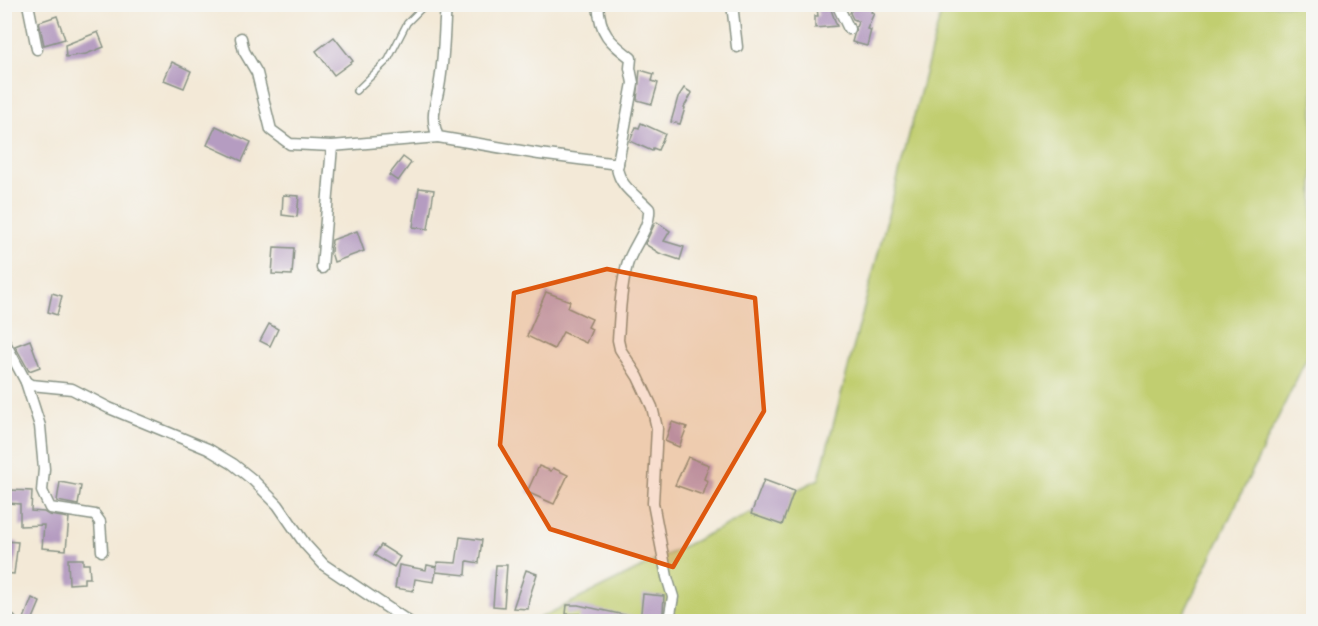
<svg xmlns="http://www.w3.org/2000/svg" width="1318" height="626" viewBox="0 0 1318 626" font-family="Itim,sans-serif">
<style>
.green{fill:#c1ce70;stroke:#708652;stroke-width:1.5}
.building{fill:#b59cc1}
.lines{fill:none;stroke-linecap:round;stroke-linejoin:round}
.lane-casing{stroke:#899386;stroke-width:8}
.street-casing{stroke:#899386;stroke-width:13}
.lane{stroke:#fff;stroke-width:5}
.street{stroke:#fff;stroke-width:10}
.marked{fill:#de580e;fill-opacity:0.2;stroke:#de580e;stroke-width:4.5;stroke-linejoin:round}
</style>
<rect width="100%" height="100%" fill="#f6f6f2"/>
<filter id="ink" filterUnits="userSpaceOnUse"><feTurbulence type="fractalNoise" baseFrequency=".0167" numOctaves="2"/><feDisplacementMap in="SourceGraphic" scale="12" xChannelSelector="R" yChannelSelector="G"/><feConvolveMatrix kernelMatrix="1 2 1 2 8 2 1 2 1" color-interpolation-filters="sRGB"/></filter>
<filter id="wash" filterUnits="userSpaceOnUse"><feTurbulence type="fractalNoise" baseFrequency=".008" numOctaves="4" result="noise"/><feDisplacementMap in="SourceGraphic" scale="24" xChannelSelector="R" yChannelSelector="G"/><feGaussianBlur stdDeviation="1.35" result="paint"/><feColorMatrix in="noise" values="0 0 0 0 0 0 0 0 0 0 0 0 0 0 0 0 0 1.4 0 .05"/><feComposite in="paint" operator="in"/></filter>
<g filter="url(#wash)">
<rect width="100%" height="100%" fill="#f3e9d7"/>
<polygon class="green" points="943,5 1313,5 1313,345 1180,621 532,622 819,479"/>
<g id="blocks">
<g class="building">
<polygon points="854,4 864,4 873,8 871,12 874,13 867,29 871,30 867,46 852,42 858,21 853,19 850,13"/>
<polygon points="830,7 837,26 815,28 815,16 818,16 817,8"/>
<polygon points="57,16 65,39 44,45 39,22"/>
<polygon points="98,32 104,47 86,54 66,57 65,45"/>
<polygon points="334,37 353,61 334,75 316,51"/>
<polygon points="172,62 191,71 184,88 164,80"/>
<polygon points="640,70 654,74 652,81 658,83 652,104 637,100"/>
<polygon points="684,88 692,93 684,107 685,108 680,124 671,122 678,97"/>
<polygon points="641,123 665,134 658,150 653,148 652,151 630,141 636,127 639,128"/>
<polygon points="216,126 251,142 242,161 207,145"/>
<polygon points="403,157 411,163 398,181 389,175"/>
<polygon points="419,188 434,190 428,229 413,227"/>
<polygon points="283,195 299,196 297,217 282,215"/>
<polygon points="657,222 670,231 664,241 684,247 680,260 659,253 645,244 655,223"/>
<polygon points="357,231 364,251 334,262 331,252 332,240"/>
<polygon points="274,247 294,248 292,275 272,274"/>
<polygon points="546,292 570,301 568,308 592,319 588,327 592,329 586,343 563,332 554,349 527,336"/>
<polygon points="52,293 62,296 57,315 48,312"/>
<polygon points="269,324 278,329 270,346 260,341"/>
<polygon points="30,340 40,367 29,371 15,346"/>
<polygon points="672,422 687,427 679,447 665,441"/>
<polygon points="688,457 709,465 704,479 708,481 703,495 675,485"/>
<polygon points="539,466 551,471 553,468 568,475 554,504 527,492"/>
<polygon points="764,480 794,491 782,525 751,514"/>
<polygon points="60,482 81,486 78,505 57,501"/>
<polygon points="9,490 32,491 31,511 44,512 49,515 69,518 66,550 42,548 44,525 20,526 20,504 9,503"/>
<polygon points="460,537 482,540 479,563 467,561 466,575 436,572 437,562 456,563"/>
<polygon points="4,541 18,542 14,574 4,573"/>
<polygon points="381,545 400,557 394,567 374,555"/>
<polygon points="68,559 83,559 83,564 89,564 90,578 84,578 84,583 69,584"/>
<polygon points="399,565 426,570 427,565 437,567 434,582 415,579 413,591 395,588"/>
<polygon points="496,565 507,565 504,607 493,606"/>
<polygon points="526,570 537,574 529,599 528,609 513,608"/>
<polygon points="643,594 664,596 663,612 661,616 655,615 655,621 640,621"/>
<polygon points="32,598 40,602 32,621 23,621"/>
<polygon points="567,605 578,605 634,617 634,621 578,621 580,614 566,614"/>
</g>
</g>
</g>
<g filter="url(#ink)">
<use href="#blocks" fill-opacity="0" stroke="#899386" stroke-width="1.5"/>
<g class="lines">
<g class="lane-casing">
<polyline id="lane" points="356,91 388,60 407,23 426,4"/>
</g>
<g class="street-casing">
<g id="street">
<polyline points="28,4 37,49"/>
<path d="M446 4C444 30 444 56 440 81 437 103 429 115 438 137L539 154 618 164"/>
<path d="M598 4C600 34 609 41 631 58L630 68 633 83 617 168C620 187 637 196 649 209 651 227 632 247 627 265 620 290 620 315 618 340L620 349 638 377 652 407 657 428 653 503 667 577 673 597 670 614 666 622"/>
<polyline points="732,4 737,47"/>
<polyline points="837,4 849,29"/>
<polyline points="241,38 244,51 257,73 271,130 290,144 332,146 438,137"/>
<polyline points="322,268 332,146"/>
<polyline points="4,341 26,382 31,385 72,389 109,408 208,449 233,464 253,480 278,505 305,544 324,565 409,622"/>
<polyline points="26,382 40,426 44,469 42,491 50,508 95,515 100,522 102,551"/>
<polyline points="4,613 12,622"/>
</g>
</g>
<use href="#lane" class="lane"/>
<use href="#street" class="street"/>
</g>
</g>
<path class="marked" d="M607 269 755 298 764 411 673 567 550 529 500 445 514 293Z"/>
<rect width="1318" height="626" fill="none" stroke="#f6f6f2" stroke-width="24"/>
</svg>
